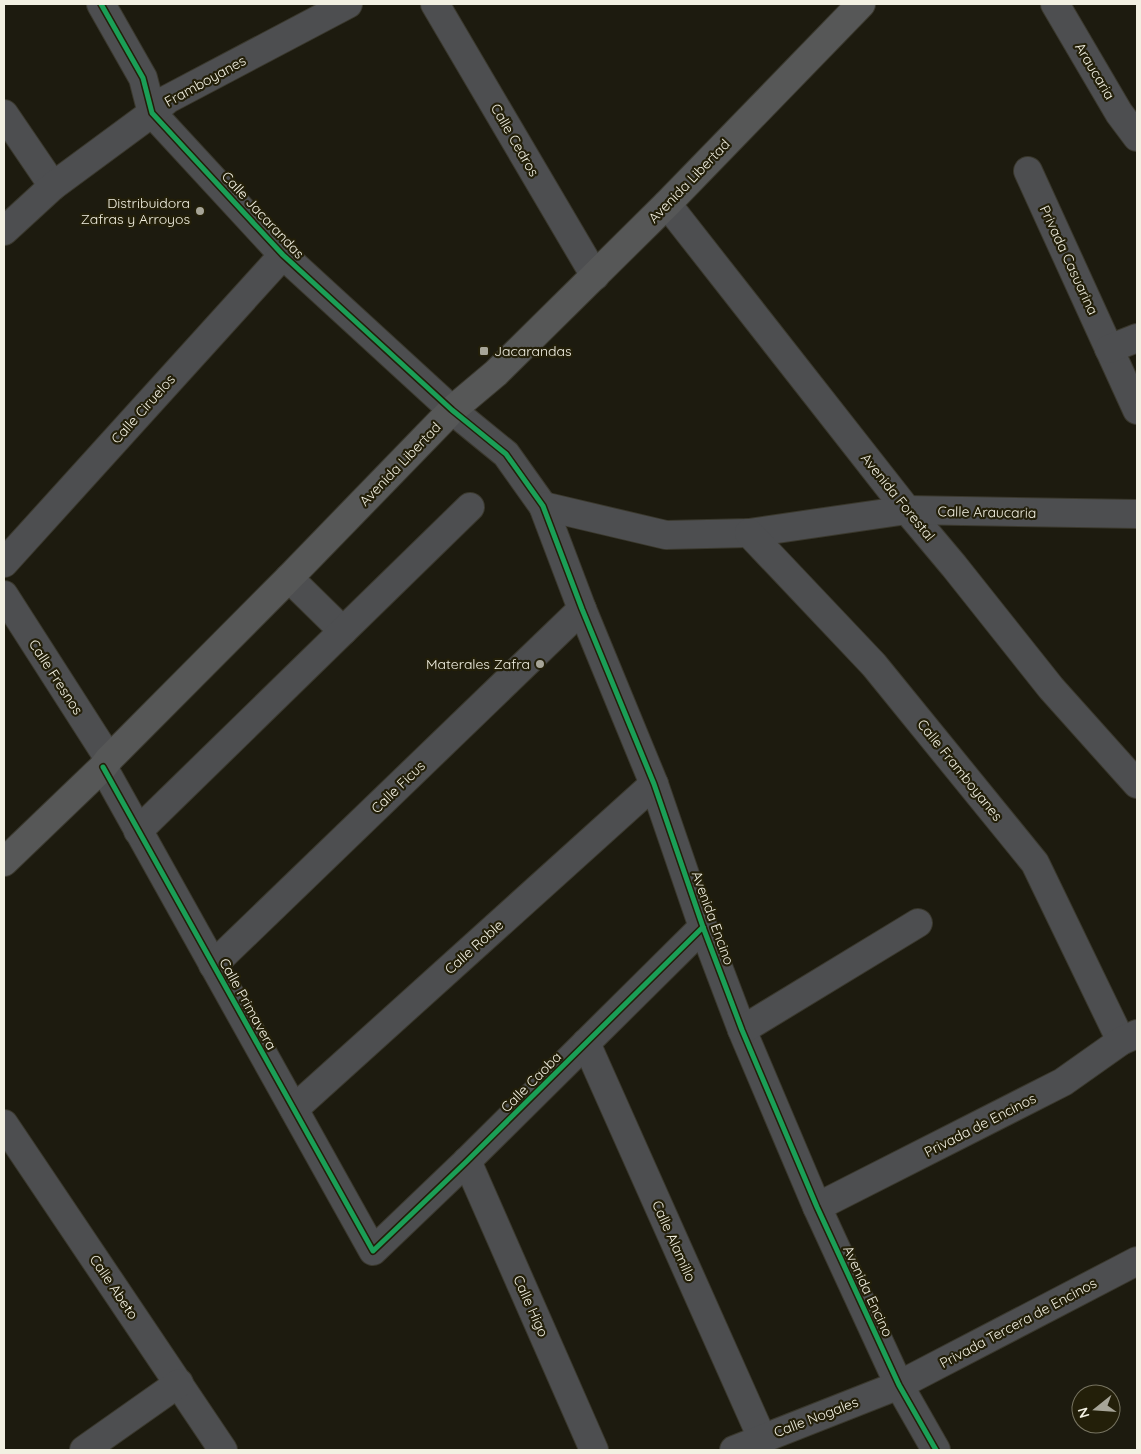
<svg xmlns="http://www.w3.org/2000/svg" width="1141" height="1454" viewBox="0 0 1141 1454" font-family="Quicksand,sans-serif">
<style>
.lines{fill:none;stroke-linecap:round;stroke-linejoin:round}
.minor-casing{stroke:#3a382d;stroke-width:30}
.major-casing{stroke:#3a382d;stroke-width:30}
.minor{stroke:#4d4e50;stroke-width:28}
.major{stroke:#565757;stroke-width:28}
.cycleway-casing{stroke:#231f09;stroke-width:8}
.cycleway{stroke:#1a9f57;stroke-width:5}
.poi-dot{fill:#a7a598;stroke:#231f09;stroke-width:2}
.labels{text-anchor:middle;stroke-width:4.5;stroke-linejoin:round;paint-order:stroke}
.street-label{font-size:14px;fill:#f2f0e2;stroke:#231f09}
.poi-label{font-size:14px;fill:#f2f0e2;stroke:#231f09;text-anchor:end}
</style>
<rect width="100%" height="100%" fill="#1d1b0f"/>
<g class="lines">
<g class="minor-casing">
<g id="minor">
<polyline points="101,4 143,78 152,113 283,255 452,410 506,454 543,506 582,609 654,784 703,927 742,1030 817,1207 899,1385 936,1450"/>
<polyline points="435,4 595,276"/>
<polyline points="1055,4 1119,113 1137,137"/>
<polyline points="4,114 53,186"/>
<polyline points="1028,171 1137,410"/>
<polyline points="667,204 907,510 954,566 1051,688 1137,784"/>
<polyline points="4,231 53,186 152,113 168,99 348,4"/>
<polyline points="1109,349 1137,338"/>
<polyline points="543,506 666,535 749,533 907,510 1137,514"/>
<polyline points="749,533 874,665 1035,863 1121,1041"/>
<polyline points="4,563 283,255"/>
<polyline points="289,578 343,631"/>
<polyline points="4,595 109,759"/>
<polyline points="103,767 373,1251 467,1161 703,927"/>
<polyline points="138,831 470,507"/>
<polyline points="213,965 582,609"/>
<polyline points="742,1030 918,923"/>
<polyline points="586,1043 762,1438"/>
<polyline points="294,1109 654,784"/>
<polyline points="4,1124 223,1450"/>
<polyline points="467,1161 594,1450"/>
<polyline points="817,1207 1063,1082 1121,1041 1137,1034"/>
<polyline points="84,1450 179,1383"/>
<polyline points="734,1450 899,1385 1137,1261"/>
</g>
</g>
<g class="major-casing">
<polyline id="major" points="4,862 103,767 109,759 289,578 452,410 496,373 667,204 861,4"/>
</g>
<use href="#minor" class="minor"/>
<use href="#major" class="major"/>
<g class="cycleway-casing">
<g id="cycleway">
<polyline points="101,4 143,78 152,113 283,255 452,410 506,454 543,506 582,609 654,784 703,927 742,1030 817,1207 899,1385 936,1450"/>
<polyline points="103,767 373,1251 467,1161 703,927"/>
</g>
</g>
<use href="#cycleway" class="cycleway"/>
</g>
<g class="poi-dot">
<circle cx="200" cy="211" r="5"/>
<rect x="479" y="346" width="10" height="10" rx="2.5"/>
<circle cx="540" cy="664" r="5"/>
</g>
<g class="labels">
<g class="street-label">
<text transform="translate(1095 71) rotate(59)" y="5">Araucaria</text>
<text transform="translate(205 81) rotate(-29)" y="5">Framboyanes</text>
<text transform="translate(515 140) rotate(60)" y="5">Calle Cedros</text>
<text transform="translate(689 181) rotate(-46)" y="5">Avenida Libertad</text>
<text transform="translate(263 215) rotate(47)" y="5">Calle Jacarandas</text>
<text transform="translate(1069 260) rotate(65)" y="5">Privada Casuarina</text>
<text transform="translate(143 409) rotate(-48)" y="5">Calle Ciruelos</text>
<text transform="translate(400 464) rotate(-46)" y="5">Avenida Libertad</text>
<text transform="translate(898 497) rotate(51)" y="5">Avenida Forestal</text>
<text transform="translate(987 512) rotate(1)" y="5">Calle Araucaria</text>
<text transform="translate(56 677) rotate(57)" y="5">Calle Fresnos</text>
<text transform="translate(960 770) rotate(51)" y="5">Calle Framboyanes</text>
<text transform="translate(398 787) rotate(-44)" y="5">Calle Ficus</text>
<text transform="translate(713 918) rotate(70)" y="5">Avenida Encino</text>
<text transform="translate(474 947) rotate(-42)" y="5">Calle Roble</text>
<text transform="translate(248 1004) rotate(61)" y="5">Calle Primavera</text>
<text transform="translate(531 1082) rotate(-45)" y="5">Calle Caoba</text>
<text transform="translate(980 1125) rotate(-27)" y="5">Privada de Encinos</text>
<text transform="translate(674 1241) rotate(66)" y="5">Calle Alamillo</text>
<text transform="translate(114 1287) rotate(56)" y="5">Calle Abeto</text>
<text transform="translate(868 1291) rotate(65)" y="5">Avenida Encino</text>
<text transform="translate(531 1306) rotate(66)" y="5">Calle Higo</text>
<text transform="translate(1018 1323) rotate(-28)" y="5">Privada Tercera de Encinos</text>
<text transform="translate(816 1417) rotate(-21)" y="5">Calle Nogales</text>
</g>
<g class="poi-label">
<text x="190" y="208">Distribuidora<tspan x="190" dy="16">Zafras y Arroyos</tspan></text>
<text x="494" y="356" text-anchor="start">Jacarandas</text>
<text x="530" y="669">Materales Zafra</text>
</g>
</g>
<rect width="1141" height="1454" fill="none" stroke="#f2f0e2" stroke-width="10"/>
<g transform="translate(1096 1409) rotate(253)"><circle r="24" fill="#231f09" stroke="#767360"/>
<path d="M0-4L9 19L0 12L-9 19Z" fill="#a7a598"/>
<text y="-8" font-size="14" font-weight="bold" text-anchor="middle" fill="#f2f0e2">N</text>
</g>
</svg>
